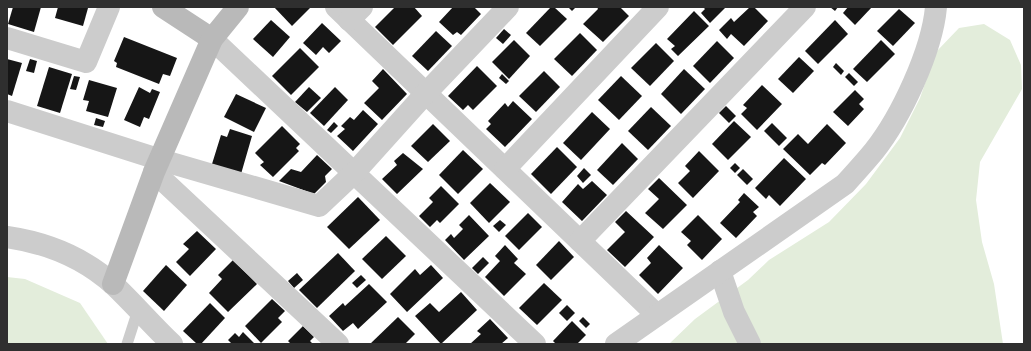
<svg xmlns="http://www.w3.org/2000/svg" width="1031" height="351" viewBox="0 0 1031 351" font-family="Arial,sans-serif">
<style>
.green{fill:#e3eddb}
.building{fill:#161616}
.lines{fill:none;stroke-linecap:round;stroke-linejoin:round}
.lane{stroke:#ccc;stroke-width:11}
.street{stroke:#ccc;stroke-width:22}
.secondary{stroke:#b9b9b9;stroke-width:22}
</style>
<rect width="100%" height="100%" fill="#fff"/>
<g class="green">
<polygon points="984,24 1010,40 1021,65 1022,89 980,162 976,200 982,242 994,284 1003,344 669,344 695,319 748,280 769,260 829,222 866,184 900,138 920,98 936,52 959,28"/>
<polygon points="7,277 25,279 80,303 108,344 7,344"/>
</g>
<g class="building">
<polygon points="13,7 41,7 34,32 8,24"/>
<polygon points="58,7 88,8 83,26 55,18"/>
<polygon points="274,7 311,7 292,26"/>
<polygon points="395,7 414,7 422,16 393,45 375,27"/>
<polygon points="453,7 474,7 481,14 461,35 457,32 453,35 439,22"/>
<polygon points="551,7 554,7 567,19 540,46 526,33"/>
<polygon points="568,7 576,7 572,11"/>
<polygon points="597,7 620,7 629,16 603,42 583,24 598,9"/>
<polygon points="703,7 726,7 710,23 701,13 705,9"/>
<polygon points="750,7 754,7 768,21 744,46 731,34 727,39 719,30 731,18 734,22"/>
<polygon points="830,7 838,7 835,11"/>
<polygon points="848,7 872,7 855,25 843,13"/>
<polygon points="899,9 915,23 893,46 877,31"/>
<polygon points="694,11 709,26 678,56 671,49 675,46 667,39"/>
<polygon points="271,20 290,37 273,57 253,39"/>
<polygon points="835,20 848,34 818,64 805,51"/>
<polygon points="322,23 341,41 329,53 323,47 316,55 303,43"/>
<polygon points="504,29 511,35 503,44 496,38"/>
<polygon points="436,31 452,46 428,71 412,56"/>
<polygon points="580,33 597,50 572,76 554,59"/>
<polygon points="124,37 177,58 170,76 163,74 159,84 116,67 117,63 114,61"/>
<polygon points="514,40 530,56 509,79 492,62"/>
<polygon points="881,40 895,54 867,82 853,69"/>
<polygon points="717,41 734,58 710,83 693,66"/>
<polygon points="656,43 674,61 650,86 631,68"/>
<polygon points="300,48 319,67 291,95 272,76"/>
<polygon points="799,57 814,71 793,93 778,79"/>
<polygon points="7,59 22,63 12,96 7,94"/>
<polygon points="30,59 37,61 34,73 26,71"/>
<polygon points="836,63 844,71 841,75 833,67"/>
<polygon points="477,66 497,86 473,110 468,105 463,110 448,96"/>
<polygon points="49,67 72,74 60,113 37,106"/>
<polygon points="383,69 407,94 382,120 364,103 379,88 372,81"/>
<polygon points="684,69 705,89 681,114 661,94"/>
<polygon points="544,71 560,87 536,112 519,96"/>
<polygon points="849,73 858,82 854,86 845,77"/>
<polygon points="502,74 509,81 506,84 499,78"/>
<polygon points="74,76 80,77 76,90 70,89"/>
<polygon points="621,76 642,96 619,120 598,100"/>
<polygon points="89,80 117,88 108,117 86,111 89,101 83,100"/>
<polygon points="762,85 782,104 757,130 741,114 747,108 743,105"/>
<polygon points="139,87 150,93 152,89 160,92 149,119 144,117 140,127 124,120"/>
<polygon points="309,87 321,98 307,112 295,102"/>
<polygon points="335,87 348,100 324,126 310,113"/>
<polygon points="855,90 864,99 859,104 864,109 848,126 833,112"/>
<polygon points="236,94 266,108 254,132 224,117"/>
<polygon points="513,101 532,119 505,147 486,129 491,124 488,121 505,103 508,107"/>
<polygon points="726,106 736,116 729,123 719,113"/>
<polygon points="651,107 671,126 648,150 628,131"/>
<polygon points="363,110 378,124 353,151 337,136 345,129 341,126 350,117 354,120"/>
<polygon points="592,112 610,129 581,160 563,143"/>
<polygon points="96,118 105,121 103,127 94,125"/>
<polygon points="734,121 751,137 728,160 712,144"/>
<polygon points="334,122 338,126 331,133 327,130"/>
<polygon points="772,123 787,138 779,146 764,131"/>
<polygon points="433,124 450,141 428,162 411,146"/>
<polygon points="827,124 846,143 825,165 822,163 810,175 783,149 798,134 808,144"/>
<polygon points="282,126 300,144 296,148 299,151 273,177 260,165 264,162 255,153"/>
<polygon points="230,129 252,136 241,174 212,164 221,135 227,137"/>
<polygon points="622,143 638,159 613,185 597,170"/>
<polygon points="557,147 577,167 551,194 531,174"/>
<polygon points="463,150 483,169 458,194 439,175"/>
<polygon points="699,151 719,171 693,198 678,183 690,171 685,166"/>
<polygon points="403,153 423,169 397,194 382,179 397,165 394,161"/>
<polygon points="317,155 332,169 325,176 326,182 314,194 279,181 291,169 301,172"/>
<polygon points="784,158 806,179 780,206 769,195 766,199 755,188"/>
<polygon points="735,163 740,168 735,173 730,168"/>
<polygon points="584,168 591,175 583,183 577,176"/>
<polygon points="743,169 753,179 747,185 737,175"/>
<polygon points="659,178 687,205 663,229 645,213 659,199 648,189"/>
<polygon points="592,181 607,195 582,221 562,202 578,184 583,189"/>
<polygon points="490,183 510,202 489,223 470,203"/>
<polygon points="441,186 459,204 440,223 437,220 430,227 419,216 433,202 429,198"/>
<polygon points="744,193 759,207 753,212 757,216 736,238 720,223 740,202 738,200"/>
<polygon points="358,197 380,220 349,249 327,227"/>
<polygon points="626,211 654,237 625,267 607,250 625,232 615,222"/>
<polygon points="528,213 542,227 519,250 505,236"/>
<polygon points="469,215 489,236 464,260 445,240 451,234 454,238 463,229 459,225"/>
<polygon points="698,215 722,239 702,260 687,245 691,241 681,232"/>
<polygon points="500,220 506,225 499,232 493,226"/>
<polygon points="197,231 216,249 190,276 176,262 189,249 183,244"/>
<polygon points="386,236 406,256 382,279 362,259"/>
<polygon points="559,241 574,257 551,280 536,265"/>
<polygon points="505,245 518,259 514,263 526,274 504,296 485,277 500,261 495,256"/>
<polygon points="659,245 683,268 658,294 639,275 651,263 647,258"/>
<polygon points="338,253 355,271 317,308 299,290"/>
<polygon points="483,257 489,263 478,274 472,268"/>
<polygon points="233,260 257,284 228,312 209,293 222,279 218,275"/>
<polygon points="166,265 187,285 164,311 143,291"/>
<polygon points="431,265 443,278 407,312 390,294 415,269 420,275"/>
<polygon points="297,273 303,280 294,288 288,281"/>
<polygon points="361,275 366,280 357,288 352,283"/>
<polygon points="544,283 562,300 537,325 519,308"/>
<polygon points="369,284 387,302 358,329 353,323 343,331 329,316 343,303 345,306"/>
<polygon points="461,292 477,310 441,344 415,316 430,303 439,312"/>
<polygon points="272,299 285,311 278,318 282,322 261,343 245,326"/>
<polygon points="210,303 225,318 201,344 197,344 183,331"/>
<polygon points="567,305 575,313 567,321 559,313"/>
<polygon points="398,317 415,334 405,344 370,344"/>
<polygon points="583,317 590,324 586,328 579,321"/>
<polygon points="490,319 508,338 501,344 470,344 481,334 477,331"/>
<polygon points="572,321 586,335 577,344 556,344 553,341"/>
<polygon points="303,326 314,337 310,341 313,344 291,344 288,341"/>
<polygon points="243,332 255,344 232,344 228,340 235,333 239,337"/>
</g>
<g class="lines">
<polyline class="lane" points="127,344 138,310"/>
<g class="street">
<polyline points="336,7 657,315"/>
<polyline points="349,20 362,7"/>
<polyline points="7,38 86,62 109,7"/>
<polyline points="212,39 535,344"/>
<polyline points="7,111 161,160 319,206 354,173 426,93 508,7"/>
<polyline points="505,169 658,7"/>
<polyline points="154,172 338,344"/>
<path d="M7 237C48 243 83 257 114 285 134 304 152 325 172 344"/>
<polyline points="580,241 805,7"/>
<polyline points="720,271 734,312 750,344"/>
<path d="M616 344 845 184C855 173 865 162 874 151 901 117 932 51 936 7"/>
</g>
<g class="secondary">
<polyline points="163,7 212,39"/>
<polyline points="113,284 154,172 212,39 238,7"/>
</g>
</g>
<rect width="1031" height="351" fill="none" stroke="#2f2f2f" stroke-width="16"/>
</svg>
